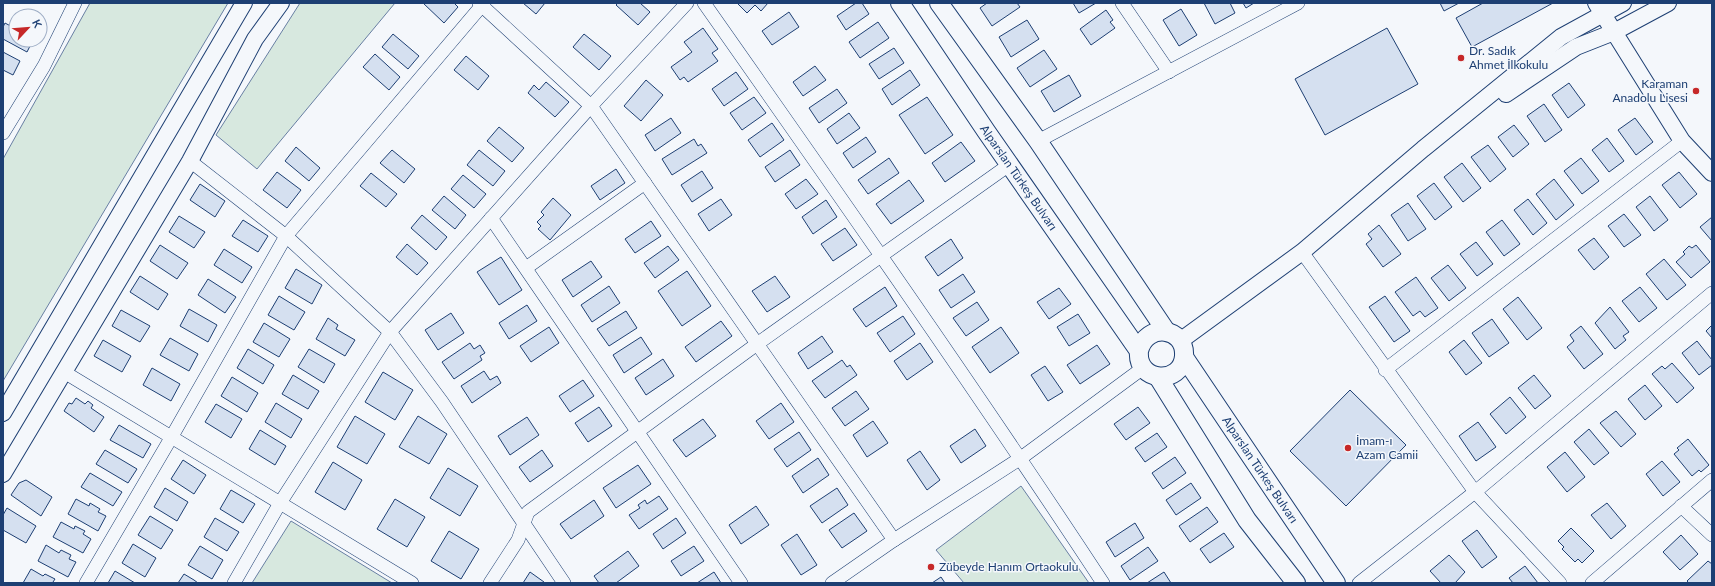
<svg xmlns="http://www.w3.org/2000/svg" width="1715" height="586" viewBox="0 0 1715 586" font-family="Lato,sans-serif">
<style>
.green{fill:#d7e8df;stroke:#687fa3}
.building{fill:#d5e0f0;stroke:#1d3f73}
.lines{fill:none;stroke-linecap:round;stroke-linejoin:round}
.minor-casing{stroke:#1d3f73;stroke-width:14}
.tertiary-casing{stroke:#1d3f73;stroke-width:18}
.secondary-casing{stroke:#1d3f73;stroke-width:20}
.minor{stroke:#f4f7fb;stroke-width:13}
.tertiary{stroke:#f4f7fb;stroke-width:16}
.secondary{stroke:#f4f7fb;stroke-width:18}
.poi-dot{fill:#c62828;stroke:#f4f7fb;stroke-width:1.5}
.labels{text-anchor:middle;stroke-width:3;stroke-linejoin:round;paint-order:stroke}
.poi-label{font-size:12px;fill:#1d3f73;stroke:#f4f7fb;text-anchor:start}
.street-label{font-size:12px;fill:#1d3f73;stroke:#f4f7fb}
</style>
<rect width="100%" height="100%" fill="#f4f7fb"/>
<g class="green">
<polygon points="90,3 228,3 3,381 3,159"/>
<polygon points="300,3 395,3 257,169 216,135"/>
<polygon points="1021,486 1089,583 964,583 936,550"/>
<polygon points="291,521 392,583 252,583"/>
</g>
<g class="building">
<polygon points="423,3 454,3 458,7 444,23"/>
<polygon points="523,3 545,3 536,14"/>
<polygon points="618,3 640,3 650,12 638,25 616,5"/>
<polygon points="737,3 768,3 761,11 755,5 747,13"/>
<polygon points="856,3 862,3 869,14 846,30 837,16"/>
<polygon points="987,3 1017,3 1020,7 992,26 980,8"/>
<polygon points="1073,3 1096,3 1079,13"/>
<polygon points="1204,3 1230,3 1235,13 1215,24"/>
<polygon points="1243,3 1254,3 1246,8"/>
<polygon points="1440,3 1459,3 1444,11"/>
<polygon points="1483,3 1553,3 1472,47 1456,18"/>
<polygon points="1181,9 1197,35 1179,46 1163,20"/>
<polygon points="1106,10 1113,20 1110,22 1115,28 1091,45 1080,29"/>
<polygon points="789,12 799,27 772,45 762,31"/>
<polygon points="1027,20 1039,39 1011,57 999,37"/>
<polygon points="878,22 889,38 860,58 849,42"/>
<polygon points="5,23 16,29 16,40 33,40 27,52 3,39 3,27"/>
<polygon points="703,28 718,49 712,53 718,61 688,82 684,77 680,80 671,67 692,52 684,42"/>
<polygon points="1387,28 1418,84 1325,135 1295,79"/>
<polygon points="393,34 419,56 408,69 382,47"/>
<polygon points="584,34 611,56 599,70 573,47"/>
<polygon points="894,48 904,63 879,79 869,64"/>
<polygon points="1044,50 1057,69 1030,87 1017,68"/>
<polygon points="3,52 20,61 13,75 3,70"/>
<polygon points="375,54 400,77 389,90 363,67"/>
<polygon points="466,56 489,76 478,90 454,70"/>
<polygon points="815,66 826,80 803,96 793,82"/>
<polygon points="910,70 920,85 892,105 882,89"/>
<polygon points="736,72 748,89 724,106 712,89"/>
<polygon points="1069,75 1081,96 1054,112 1041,91"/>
<polygon points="646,80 663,95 641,121 624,106"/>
<polygon points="546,82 569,102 555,117 528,93 534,85 539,90"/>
<polygon points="1569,83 1585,105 1568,118 1552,95"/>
<polygon points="837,89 847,103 819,123 809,108"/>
<polygon points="754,97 766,113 742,130 730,113"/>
<polygon points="927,97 953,135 925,154 899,115"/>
<polygon points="1544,104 1562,130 1545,142 1527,116"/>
<polygon points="849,113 860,128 837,144 827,129"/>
<polygon points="671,118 681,133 655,151 645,135"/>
<polygon points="1635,118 1653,142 1636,155 1618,130"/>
<polygon points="772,123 784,140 760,157 748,140"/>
<polygon points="1514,125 1529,144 1513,157 1498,137"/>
<polygon points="499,127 524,148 512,162 487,141"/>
<polygon points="866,137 876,152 853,168 843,153"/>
<polygon points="1607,138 1624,161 1609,172 1592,150"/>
<polygon points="694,139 698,146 701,144 707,153 672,175 662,159"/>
<polygon points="961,142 975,161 945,182 932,163"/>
<polygon points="1488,145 1506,169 1490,182 1471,157"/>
<polygon points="296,147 320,168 309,181 285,161"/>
<polygon points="392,150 415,169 404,183 380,163"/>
<polygon points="479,150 505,171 493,186 467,165"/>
<polygon points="790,150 800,165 775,182 765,167"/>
<polygon points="889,158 899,173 868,194 858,180"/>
<polygon points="1581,158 1599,181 1582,194 1564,171"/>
<polygon points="1462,163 1481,188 1463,202 1444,177"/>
<polygon points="616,169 625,183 600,200 591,186"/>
<polygon points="702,171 713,188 692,202 681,185"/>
<polygon points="277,172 301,190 287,208 263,190"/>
<polygon points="1679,172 1697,194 1680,208 1662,185"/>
<polygon points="371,173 397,194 386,207 360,186"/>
<polygon points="463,175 486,194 474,208 451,189"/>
<polygon points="806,179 818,194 796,209 785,194"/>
<polygon points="1554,179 1574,205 1556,220 1536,194"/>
<polygon points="909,180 924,201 891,224 876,204"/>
<polygon points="1434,183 1452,207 1435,220 1417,196"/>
<polygon points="200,184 225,201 215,217 190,200"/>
<polygon points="444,196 466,215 455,229 432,210"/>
<polygon points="1650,196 1668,220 1654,231 1636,207"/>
<polygon points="553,198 571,215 550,240 538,229 541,226 537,222 544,215 541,212"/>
<polygon points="721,199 732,215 709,231 698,214"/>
<polygon points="1528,199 1547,223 1533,235 1514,210"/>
<polygon points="826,200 837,217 813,234 802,217"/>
<polygon points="1408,203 1426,229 1408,241 1391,215"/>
<polygon points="1624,214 1641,235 1624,247 1608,226"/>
<polygon points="422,215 447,237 436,250 411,228"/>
<polygon points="179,216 205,232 194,248 169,232"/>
<polygon points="1712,217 1712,241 1700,227"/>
<polygon points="243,220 268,236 258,252 232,236"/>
<polygon points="1502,220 1520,244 1504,256 1486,232"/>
<polygon points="651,221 661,236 635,253 625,239"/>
<polygon points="1379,225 1401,254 1383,267 1366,244 1372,239 1368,234"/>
<polygon points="845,228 857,245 833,261 821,244"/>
<polygon points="1594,238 1609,257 1594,270 1578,250"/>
<polygon points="951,239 963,258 938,276 925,257"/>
<polygon points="1476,242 1493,264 1477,276 1460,254"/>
<polygon points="407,244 428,263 417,275 396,257"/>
<polygon points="160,245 188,263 177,279 150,261"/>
<polygon points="1696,245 1710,262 1691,278 1676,262 1685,254 1683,252 1689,246 1692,248"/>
<polygon points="668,246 679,260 655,278 644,263"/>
<polygon points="224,249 252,267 242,283 214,265"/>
<polygon points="501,257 522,290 499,305 477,272"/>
<polygon points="1664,259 1686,285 1667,300 1646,274"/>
<polygon points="591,261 602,277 573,297 562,280"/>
<polygon points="1448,265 1466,288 1449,301 1431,278"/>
<polygon points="296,269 322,285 312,304 285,288"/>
<polygon points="687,271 711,306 682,326 658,291"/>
<polygon points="963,274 975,292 951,308 939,290"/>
<polygon points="140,276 168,294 158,310 130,292"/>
<polygon points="775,276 790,297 767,312 752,291"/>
<polygon points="1416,277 1438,308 1425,317 1420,311 1413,316 1395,292"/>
<polygon points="208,279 236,297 225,313 198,295"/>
<polygon points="609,286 620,303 592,322 581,305"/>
<polygon points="885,287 897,306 866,327 853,309"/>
<polygon points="1640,287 1657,308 1639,322 1622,301"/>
<polygon points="1059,288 1071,304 1049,319 1037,302"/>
<polygon points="279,296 305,312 294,330 268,315"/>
<polygon points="1385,296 1410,331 1394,342 1369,307"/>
<polygon points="1518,297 1542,328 1527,340 1503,309"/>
<polygon points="977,302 989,320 966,336 953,318"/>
<polygon points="527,305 537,321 509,339 499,323"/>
<polygon points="1610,307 1629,332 1623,336 1626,340 1615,349 1595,323"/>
<polygon points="189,309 217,325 208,342 180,326"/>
<polygon points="121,310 150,326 140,342 112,326"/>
<polygon points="626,311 637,328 609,346 597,329"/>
<polygon points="451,313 464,333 438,350 425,330"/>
<polygon points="1078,314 1090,333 1069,346 1057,327"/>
<polygon points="903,316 915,334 890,352 877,333"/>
<polygon points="328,318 338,325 336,329 355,340 345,356 316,339"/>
<polygon points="1492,319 1509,343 1489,357 1472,333"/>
<polygon points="721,321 732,336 696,362 685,347"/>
<polygon points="264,323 290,339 279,357 253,342"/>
<polygon points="1712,325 1712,338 1706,331"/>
<polygon points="1581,326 1603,354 1584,369 1567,347 1574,341 1570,335"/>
<polygon points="549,327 559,343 531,362 520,346"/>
<polygon points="1001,327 1019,353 990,373 972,347"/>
<polygon points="822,336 833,352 808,369 798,353"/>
<polygon points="641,337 652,354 624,373 613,355"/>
<polygon points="170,338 198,354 189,371 160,355"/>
<polygon points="103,340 131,356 122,372 94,356"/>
<polygon points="1464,340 1482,363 1466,375 1449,352"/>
<polygon points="1697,341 1712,360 1712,365 1699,375 1682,353"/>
<polygon points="470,343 474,349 480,345 485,353 480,356 482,360 454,379 442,362"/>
<polygon points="920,343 933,362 907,380 894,361"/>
<polygon points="1097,345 1110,364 1080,384 1067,365"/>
<polygon points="248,349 274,365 263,384 237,368"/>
<polygon points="309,349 335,364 324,383 298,367"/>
<polygon points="663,359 674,376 646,395 635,378"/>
<polygon points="842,360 847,367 850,365 857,375 825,398 812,381"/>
<polygon points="1672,363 1694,388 1677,403 1652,374 1662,366 1665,369"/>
<polygon points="1045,366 1063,392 1048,401 1031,375"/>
<polygon points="152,368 180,384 171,401 143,385"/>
<polygon points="484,371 490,380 497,376 501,383 472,403 461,386"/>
<polygon points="383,372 413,390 395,420 365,402"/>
<polygon points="293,375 319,391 308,409 282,394"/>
<polygon points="1534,375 1551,396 1535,409 1518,388"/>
<polygon points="232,377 258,393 247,412 221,396"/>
<polygon points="583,380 594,396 570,412 559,396"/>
<polygon points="1645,385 1662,406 1645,420 1628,399"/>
<polygon points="1350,390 1406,445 1346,506 1290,451"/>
<polygon points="856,391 869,409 845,426 832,408"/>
<polygon points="1510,397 1526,417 1506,434 1490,414"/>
<polygon points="76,398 85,404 88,401 93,405 91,408 104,417 94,432 64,411 69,403 72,404"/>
<polygon points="276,403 302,419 291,438 265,422"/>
<polygon points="781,403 794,422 769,439 756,421"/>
<polygon points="216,404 242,419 231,438 205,422"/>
<polygon points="599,407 612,426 588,442 575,423"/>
<polygon points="1138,407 1150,423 1126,440 1114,424"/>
<polygon points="1616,411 1636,434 1621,447 1600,423"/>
<polygon points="355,416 385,434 367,464 337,447"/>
<polygon points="418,416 447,434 429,464 399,447"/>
<polygon points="527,417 539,435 510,455 498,436"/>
<polygon points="703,419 716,436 686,457 673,440"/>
<polygon points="873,421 888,443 867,457 853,435"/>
<polygon points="1478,422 1496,447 1476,461 1459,436"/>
<polygon points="119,425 151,444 143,458 110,440"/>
<polygon points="975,429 986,446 961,463 950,446"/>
<polygon points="1589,429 1609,453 1594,465 1574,442"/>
<polygon points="260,430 286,446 275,465 249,449"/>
<polygon points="799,432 811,450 787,467 774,449"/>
<polygon points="1157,433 1167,447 1145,462 1135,448"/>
<polygon points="1688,439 1709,465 1701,472 1699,470 1692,476 1674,454 1679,450 1677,448"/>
<polygon points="105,450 137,469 128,483 96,464"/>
<polygon points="542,450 553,466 530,482 519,467"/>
<polygon points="920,451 940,480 927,490 907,460"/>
<polygon points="1565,452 1585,477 1567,492 1547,467"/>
<polygon points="1175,457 1186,473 1163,489 1152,473"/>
<polygon points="818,458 829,475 803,493 792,476"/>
<polygon points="183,460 206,475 194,494 171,479"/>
<polygon points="1662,461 1680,482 1663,496 1646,474"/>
<polygon points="333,462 362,480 345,510 315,492"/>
<polygon points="638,465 651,484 616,508 603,488"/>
<polygon points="448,468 478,486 460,516 430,498"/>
<polygon points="90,473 122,492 113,506 81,487"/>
<polygon points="26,480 52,497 41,516 11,495 19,483"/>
<polygon points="1191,483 1201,498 1176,515 1166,500"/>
<polygon points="165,488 188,502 177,521 154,507"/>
<polygon points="837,488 848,505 822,523 810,506"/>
<polygon points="231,490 255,504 243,523 220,509"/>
<polygon points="659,496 668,509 639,529 629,515 640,508 638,505 645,500 647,504"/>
<polygon points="76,499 89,506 90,503 100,509 98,512 106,516 98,531 68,514"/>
<polygon points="395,499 425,517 407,547 377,529"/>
<polygon points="594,500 604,516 571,539 560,524"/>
<polygon points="1607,503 1626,526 1611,539 1591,515"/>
<polygon points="756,506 769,525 741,544 729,525"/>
<polygon points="1207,507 1218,522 1190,542 1179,526"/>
<polygon points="7,508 36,526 26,543 3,530 3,515"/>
<polygon points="854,513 867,531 842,548 829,530"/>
<polygon points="150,516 173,530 161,549 138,535"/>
<polygon points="215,518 239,532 227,551 204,537"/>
<polygon points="676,518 686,533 663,549 653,534"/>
<polygon points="61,522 74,529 75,526 85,531 83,534 91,539 83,553 53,537"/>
<polygon points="1135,523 1144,538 1115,557 1106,542"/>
<polygon points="1571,528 1594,551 1582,563 1578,559 1575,562 1562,549 1564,547 1558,541"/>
<polygon points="1477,530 1497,557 1482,568 1462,541"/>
<polygon points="449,531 479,549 461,579 431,561"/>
<polygon points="1224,533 1234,547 1210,563 1200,549"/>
<polygon points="797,534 817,565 801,575 781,545"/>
<polygon points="1681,535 1698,554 1680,570 1663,552"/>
<polygon points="133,544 156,558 145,577 122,563"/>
<polygon points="46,545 59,553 61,550 71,555 69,559 76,562 68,577 38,561"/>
<polygon points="200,546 223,560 212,579 188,565"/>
<polygon points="694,546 704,561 681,576 671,561"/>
<polygon points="1148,547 1158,561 1130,580 1121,566"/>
<polygon points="628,551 639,566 616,583 599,583 594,576"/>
<polygon points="1449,555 1465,572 1455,583 1441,583 1430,571"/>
<polygon points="1708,561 1712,564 1712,583 1689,583 1687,581"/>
<polygon points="1525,566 1538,583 1513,583 1509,578"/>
<polygon points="31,569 43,576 45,574 55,579 53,582 54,583 23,583"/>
<polygon points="115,571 135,583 108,583"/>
<polygon points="530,572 544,582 543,583 523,583"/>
<polygon points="714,572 721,583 697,583"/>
<polygon points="1164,572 1171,583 1147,583"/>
<polygon points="184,574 194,580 198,583 178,583"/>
<polygon points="941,577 945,583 932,583"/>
</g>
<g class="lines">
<g class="minor-casing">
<g id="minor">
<polyline points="479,3 591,106 894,540"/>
<path d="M704 3C839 195 974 387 1103 583"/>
<polyline points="1122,3 1169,72"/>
<polyline points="3,133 44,66 75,3"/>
<polyline points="1038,141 1298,3"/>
<polyline points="190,161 286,236 390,332 442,402 564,583"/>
<polyline points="491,218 741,583"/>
<polyline points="1302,252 1475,492 1560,583"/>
<polyline points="526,268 645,183"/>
<polyline points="1385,370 1682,141"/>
<polyline points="64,372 412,583"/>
<polyline points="1681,506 1712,535"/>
<polyline points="86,583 171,438 286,236 484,3"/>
<polyline points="234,583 280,503 390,332 591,106 687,3"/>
<polyline points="490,583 518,540 528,512 757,344 1009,165"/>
<polyline points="832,583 894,540 1021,458 1143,368"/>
<polyline points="1359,583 1475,492 1712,293"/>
<polyline points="1592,583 1712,480"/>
</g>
</g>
<g class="tertiary-casing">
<g id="tertiary">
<polyline points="1596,3 1682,141 1712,173"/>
<polyline points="1506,94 1576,47 1614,32 1668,3"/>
<polyline points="1180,341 1302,252 1423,149 1561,37 1623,3"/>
<polyline points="3,413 244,3"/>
<polyline points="3,474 190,161 255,39 281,3"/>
</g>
</g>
<g class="secondary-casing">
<g id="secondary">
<path id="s1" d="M900 3 986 131 1139 351C1136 383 1182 385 1184 356 1186 327 1146 322 1139 351"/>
<polyline points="939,3 1038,141 1166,331"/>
<path id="s2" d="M1184 357 1336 583"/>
<polyline points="1158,377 1247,520 1296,583"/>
</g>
</g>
<use href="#minor" class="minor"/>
<use href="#tertiary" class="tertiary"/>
<use href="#secondary" class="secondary"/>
</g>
<g class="poi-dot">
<circle cx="1461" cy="58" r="4"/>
<circle cx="1696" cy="91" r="4"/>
<circle cx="1348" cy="448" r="4"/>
<circle cx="931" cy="567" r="4"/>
</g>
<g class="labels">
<g class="poi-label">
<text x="1469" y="55">Dr. Sadık<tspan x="1469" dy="14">Ahmet İlkokulu</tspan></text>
<text x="1688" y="88" text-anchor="end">Karaman<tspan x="1688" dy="14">Anadolu Lisesi</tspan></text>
<text x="1356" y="445">İmam-ı<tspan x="1356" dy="14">Azam Camii</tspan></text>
<text x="939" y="571">Zübeyde Hanım Ortaokulu</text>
</g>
<g class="street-label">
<text dy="4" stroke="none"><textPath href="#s1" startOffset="211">Alparslan Türkeş Bulvarı</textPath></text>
<text dy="4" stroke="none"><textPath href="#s2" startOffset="136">Alparslan Türkeş Bulvarı</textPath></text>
</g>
</g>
<rect width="1715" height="586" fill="none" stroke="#1d3f73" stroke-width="8"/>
<g transform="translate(28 28) rotate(64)"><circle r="19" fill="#f4f7fb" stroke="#9eadc5"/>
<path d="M0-3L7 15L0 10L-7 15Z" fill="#c62828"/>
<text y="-6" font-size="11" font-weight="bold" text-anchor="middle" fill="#1d3f73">K</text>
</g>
</svg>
